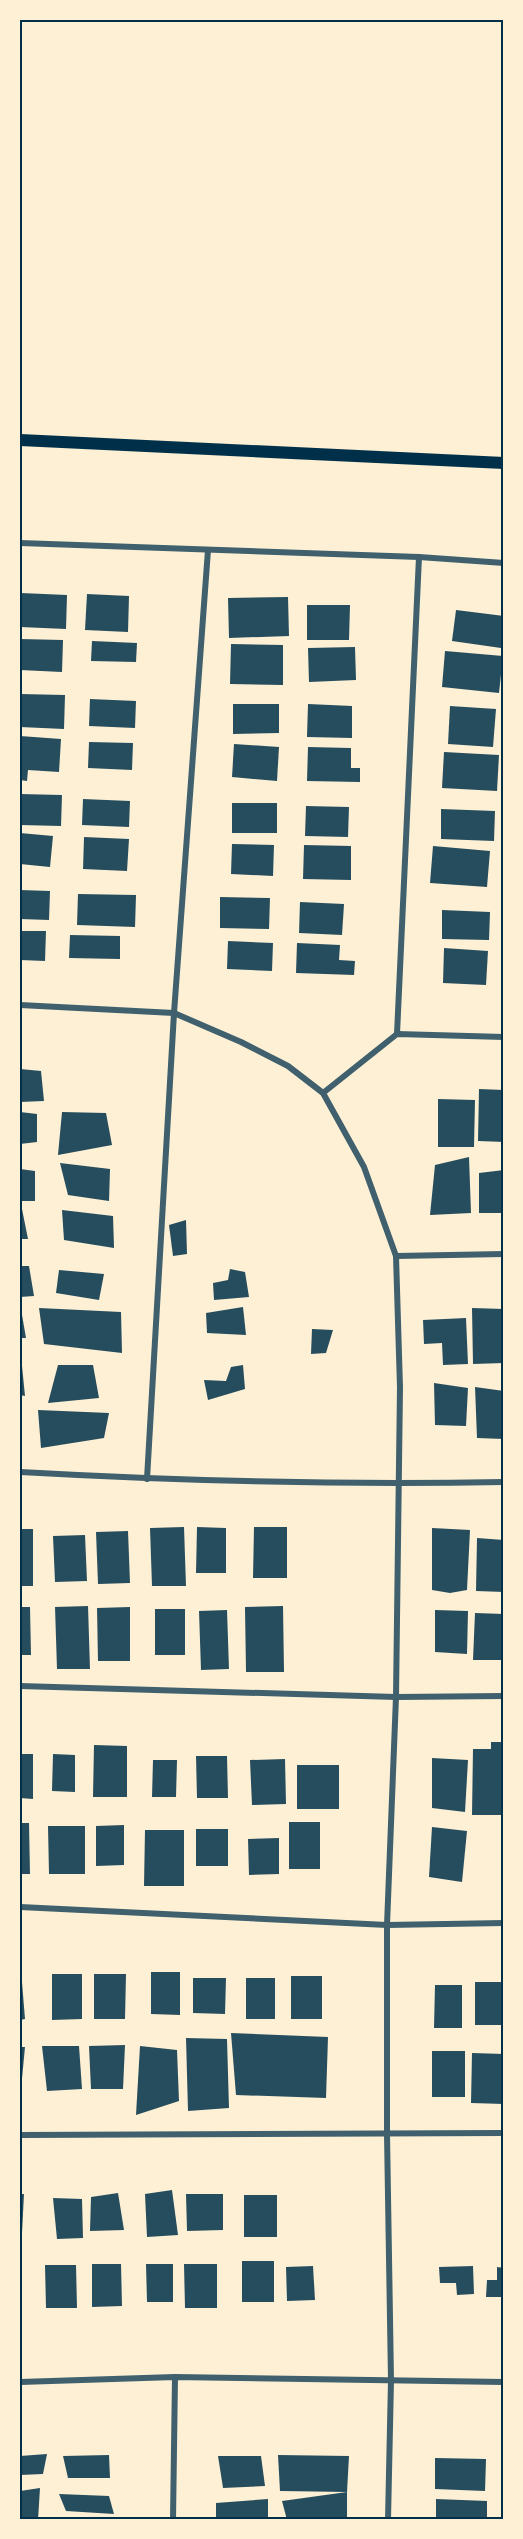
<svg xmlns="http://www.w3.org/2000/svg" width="523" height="2539" viewBox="0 0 523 2539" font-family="'Exo 2',sans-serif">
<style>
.building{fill:#264d5e}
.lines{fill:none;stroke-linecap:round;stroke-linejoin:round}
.minor{stroke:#3f606c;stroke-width:6}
.secondary{stroke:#003049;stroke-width:12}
.neatline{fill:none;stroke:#003049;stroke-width:2}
</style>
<rect width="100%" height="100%" fill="#fdf0d5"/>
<g class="building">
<polygon points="21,593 67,595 66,629 20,627"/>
<polygon points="87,594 129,596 128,632 85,630"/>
<polygon points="288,597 289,636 229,638 228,598"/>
<polygon points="307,605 350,605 349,640 307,640"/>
<polygon points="456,610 504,616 501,648 452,641"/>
<polygon points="20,639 63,640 62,672 20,670"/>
<polygon points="92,641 137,643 136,662 91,661"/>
<polygon points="231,644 283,645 283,685 230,684"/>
<polygon points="355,647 356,680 309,682 308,648"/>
<polygon points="445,651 503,656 499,693 442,687"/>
<polygon points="20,694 65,695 64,729 20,727"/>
<polygon points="90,699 136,701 135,728 89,726"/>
<polygon points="233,704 279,704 279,733 233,734"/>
<polygon points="308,704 352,706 352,738 307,737"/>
<polygon points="450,706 496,709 493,747 448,744"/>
<polygon points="20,736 61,739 59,772 28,770 27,781 20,780"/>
<polygon points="89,742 133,743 132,770 88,768"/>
<polygon points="234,744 279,747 277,781 232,777"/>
<polygon points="308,747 351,748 351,768 360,768 360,782 307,781"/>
<polygon points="444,752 499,755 497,791 442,788"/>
<polygon points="20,794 62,795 61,826 20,825"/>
<polygon points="83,799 130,801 129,827 82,825"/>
<rect x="232" y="803" width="45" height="30"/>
<polygon points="306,806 349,807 348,837 305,836"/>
<polygon points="441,809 495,811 494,841 441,839"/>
<polygon points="20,833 53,836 50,867 20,864"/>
<polygon points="84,837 129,839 127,871 83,869"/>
<polygon points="232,844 274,845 273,876 231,874"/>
<polygon points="304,845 351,846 351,880 303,879"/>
<polygon points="433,846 490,851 487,887 430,883"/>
<polygon points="20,890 50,891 49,920 20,919"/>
<polygon points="78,894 136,895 135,927 77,925"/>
<polygon points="220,897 270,898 269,929 220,928"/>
<polygon points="300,902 344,904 342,935 299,933"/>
<polygon points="442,910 490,912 489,940 442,939"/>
<polygon points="20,931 46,931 45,961 20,960"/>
<polygon points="70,935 120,936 120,959 69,958"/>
<polygon points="228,941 273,943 272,971 227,969"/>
<polygon points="297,943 340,945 339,960 355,961 354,975 296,973"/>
<polygon points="444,948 488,951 486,985 443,983"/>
<polygon points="20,1069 41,1071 44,1101 20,1102"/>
<polygon points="479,1089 504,1090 504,1142 478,1141"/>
<polygon points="438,1099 475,1100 474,1147 438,1147"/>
<polygon points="20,1112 37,1114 37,1142 20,1144"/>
<polygon points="62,1112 106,1113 112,1145 58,1155"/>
<polygon points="469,1157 471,1213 430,1215 435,1165"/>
<polygon points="60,1163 110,1169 109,1201 68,1195"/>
<polygon points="20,1169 35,1171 35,1201 20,1201"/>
<polygon points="504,1170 504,1213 479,1213 479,1173"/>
<polygon points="20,1209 22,1209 28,1239 20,1239"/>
<polygon points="62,1210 113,1216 114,1248 64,1240"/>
<polygon points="186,1220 187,1254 173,1256 169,1225"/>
<polygon points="20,1266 29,1266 34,1296 20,1297"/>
<polygon points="230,1269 245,1272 249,1297 214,1300 213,1283 228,1280"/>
<polygon points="59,1270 104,1274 99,1300 56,1293"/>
<polygon points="243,1307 246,1335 207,1333 206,1313"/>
<polygon points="39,1308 121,1312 122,1353 44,1344"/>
<polygon points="472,1308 504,1309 504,1363 473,1364"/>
<polygon points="20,1309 21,1309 26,1338 20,1338"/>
<polygon points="466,1318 468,1364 443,1365 442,1343 424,1344 423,1320"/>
<polygon points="312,1329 333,1330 326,1353 311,1354"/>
<polygon points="58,1365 93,1365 99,1398 48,1403"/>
<polygon points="243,1365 245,1389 208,1400 204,1380 226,1381 231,1367"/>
<polygon points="20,1366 22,1366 25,1396 20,1395"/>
<polygon points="434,1383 468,1388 466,1426 435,1425"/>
<polygon points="475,1387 504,1391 504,1439 477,1438"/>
<polygon points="38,1410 109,1413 104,1438 41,1448"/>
<polygon points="184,1527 186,1586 152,1586 150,1528"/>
<polygon points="197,1527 226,1528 226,1573 196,1573"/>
<polygon points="254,1527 287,1527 287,1578 253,1578"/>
<polygon points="432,1528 470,1530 467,1590 450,1593 432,1590"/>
<rect x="20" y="1529" width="13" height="57"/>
<polygon points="128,1531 130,1583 98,1584 96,1532"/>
<polygon points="85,1535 87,1581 55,1582 53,1536"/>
<polygon points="477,1538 504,1540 504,1592 476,1591"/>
<polygon points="88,1606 90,1669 57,1669 55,1607"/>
<polygon points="283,1606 284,1672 246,1672 245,1607"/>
<polygon points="20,1607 30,1607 31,1655 20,1655"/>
<polygon points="130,1607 130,1661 98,1661 97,1608"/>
<rect x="155" y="1609" width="30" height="46"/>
<polygon points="227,1610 229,1669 201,1670 199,1611"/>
<polygon points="435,1610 468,1611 467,1654 435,1652"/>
<polygon points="475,1613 504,1614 504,1660 473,1660"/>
<polygon points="491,1742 504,1742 504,1815 472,1815 473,1749 491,1749"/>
<polygon points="94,1745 127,1746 127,1797 93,1797"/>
<polygon points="20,1754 33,1754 33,1799 20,1798"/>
<polygon points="53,1754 75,1755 75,1792 52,1791"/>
<polygon points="196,1756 227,1756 228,1798 197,1798"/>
<polygon points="432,1758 468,1760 465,1812 432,1808"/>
<polygon points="285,1759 286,1804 252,1805 250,1760"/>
<polygon points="153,1760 177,1760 176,1797 152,1797"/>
<rect x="297" y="1765" width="42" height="44"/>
<rect x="289" y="1822" width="31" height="47"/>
<polygon points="20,1823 29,1823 30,1874 20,1874"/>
<polygon points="124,1825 124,1865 96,1866 96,1826"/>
<polygon points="48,1826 85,1826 85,1874 49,1874"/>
<polygon points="432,1827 467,1831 462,1882 429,1877"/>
<rect x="196" y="1829" width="32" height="37"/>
<polygon points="145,1830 184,1830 184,1886 144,1886"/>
<polygon points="279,1838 279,1874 249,1875 248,1839"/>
<polygon points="21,1970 25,2019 20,2020 20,1971"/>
<polygon points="151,1972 180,1972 180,2015 151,2014"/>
<polygon points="52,1974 82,1974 82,2019 52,2020"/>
<polygon points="94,1974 126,1974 125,2019 94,2019"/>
<rect x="291" y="1976" width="31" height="43"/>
<polygon points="193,1978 226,1978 225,2014 193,2013"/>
<rect x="246" y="1978" width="29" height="41"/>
<rect x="475" y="1982" width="29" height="43"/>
<polygon points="435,1985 462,1985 462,2028 434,2028"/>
<polygon points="231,2033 328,2037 326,2098 236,2095"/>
<polygon points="186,2038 227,2039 229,2108 188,2111"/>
<polygon points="125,2045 123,2089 91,2089 89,2046"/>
<polygon points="42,2046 79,2046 82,2089 47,2091"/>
<polygon points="140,2046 177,2050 179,2101 136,2115"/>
<polygon points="20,2047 25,2047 21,2089 20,2088"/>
<rect x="432" y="2051" width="33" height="46"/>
<polygon points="472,2053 504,2054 504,2104 471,2103"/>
<polygon points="172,2190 178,2235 147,2237 145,2194"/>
<polygon points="118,2193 124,2230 90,2231 91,2197"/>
<polygon points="20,2194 24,2194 22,2233 20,2233"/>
<polygon points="186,2194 223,2194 223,2230 187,2231"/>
<rect x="244" y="2195" width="33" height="42"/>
<polygon points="53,2198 82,2199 83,2238 57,2239"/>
<rect x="242" y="2261" width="32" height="41"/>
<polygon points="92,2264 121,2264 122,2306 92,2307"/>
<polygon points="146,2264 173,2264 173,2302 147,2302"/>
<polygon points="184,2264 217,2264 217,2308 185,2308"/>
<polygon points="45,2265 76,2265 77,2308 46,2308"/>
<polygon points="313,2266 315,2300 287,2301 286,2267"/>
<polygon points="473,2266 474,2294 457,2295 456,2283 440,2283 439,2267"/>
<polygon points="497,2267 504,2268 504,2297 486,2297 487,2280 497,2280"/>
<polygon points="47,2454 43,2474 20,2475 20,2456"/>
<polygon points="109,2455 110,2478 68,2478 63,2456"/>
<polygon points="278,2455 349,2456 347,2492 280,2491"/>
<polygon points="218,2456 261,2456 265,2486 223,2488"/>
<polygon points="435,2458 486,2459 485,2491 435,2489"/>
<polygon points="40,2488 38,2520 20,2520 20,2491"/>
<polygon points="347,2492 347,2520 287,2520 282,2501"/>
<polygon points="59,2494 109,2496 114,2514 66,2511"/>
<polygon points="268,2499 268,2520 216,2520 216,2503"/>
<polygon points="436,2499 487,2501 487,2520 436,2520"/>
</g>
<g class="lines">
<g class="minor">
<polyline points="20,543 419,557 504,563"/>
<polyline points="20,1005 174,1013 241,1042 288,1066 323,1093 364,1167 396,1256 400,1387 396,1697 387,1925 387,2134 391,2380 388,2520"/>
<polyline points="397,1034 419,557"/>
<polyline points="323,1093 397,1034 504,1037"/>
<polyline points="396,1256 504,1254"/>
<path d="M20 1472C181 1481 342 1485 504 1482"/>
<polyline points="147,1479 174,1013 208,550"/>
<polyline points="20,1686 396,1697 504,1696"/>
<polyline points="20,1907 387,1925 504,1923"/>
<polyline points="20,2135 504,2133"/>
<polyline points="20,2382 175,2377 504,2382"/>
<polyline points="173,2520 175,2377"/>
</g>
<polyline class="secondary" points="20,440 504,463"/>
</g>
<rect width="523" height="2539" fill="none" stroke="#fdf0d5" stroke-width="42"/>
<rect x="21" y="21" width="481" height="2497" class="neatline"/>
</svg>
